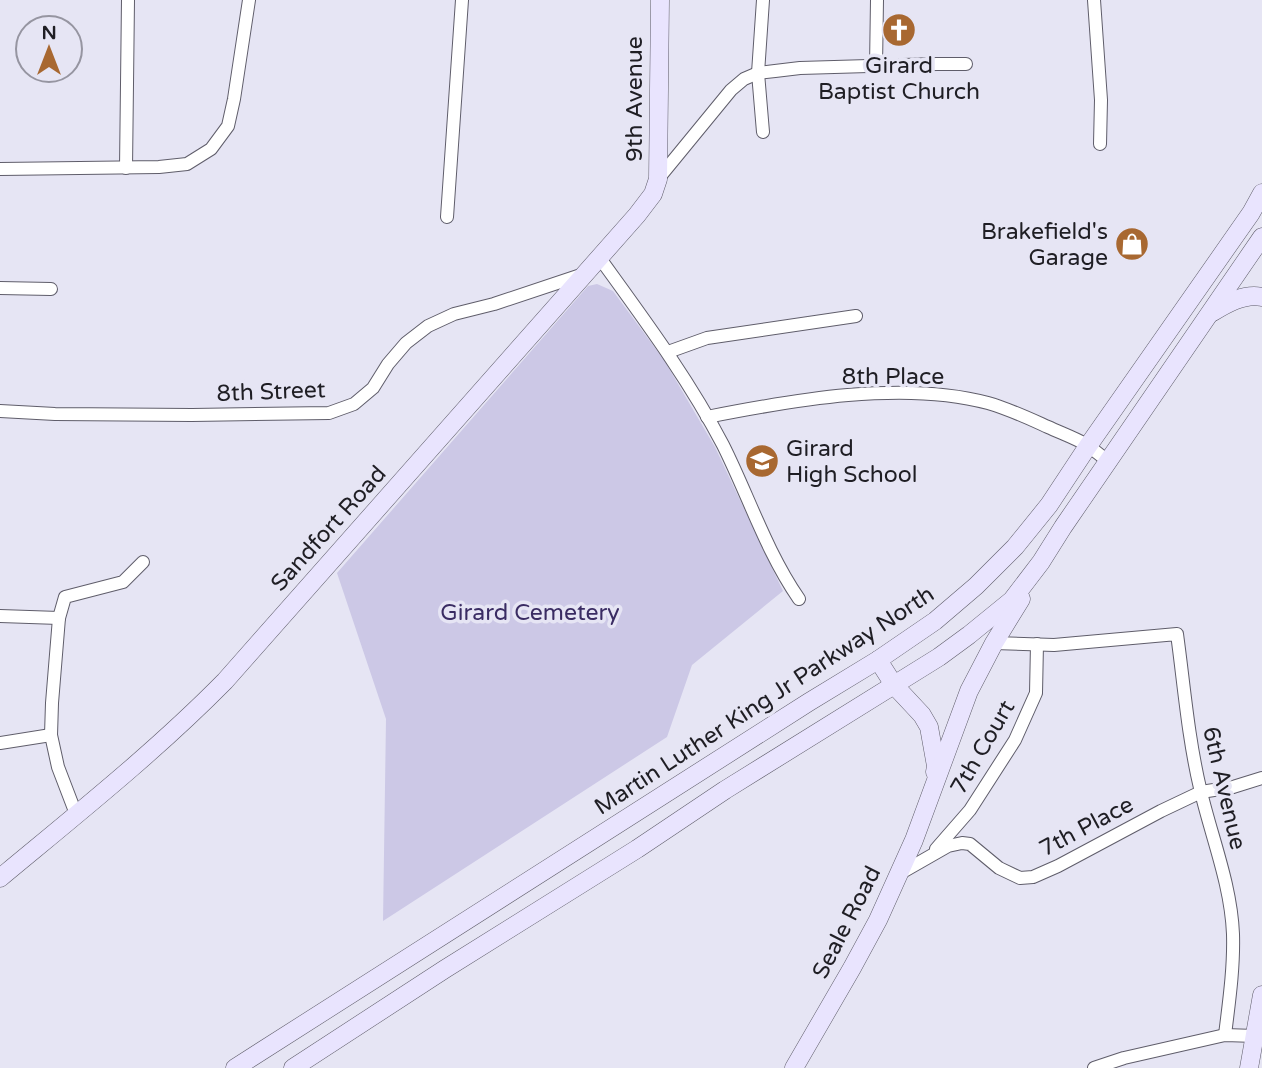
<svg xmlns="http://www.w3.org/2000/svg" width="1262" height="1068" viewBox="0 0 1262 1068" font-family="'Varela Round',sans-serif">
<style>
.green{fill:#ccc8e6}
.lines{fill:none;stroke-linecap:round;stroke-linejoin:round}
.street-casing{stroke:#5f5d6a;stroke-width:14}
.secondary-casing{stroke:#5f5d6a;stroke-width:19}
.street{stroke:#fff;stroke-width:12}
.secondary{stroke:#e9e4fe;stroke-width:18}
.labels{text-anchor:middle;stroke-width:7;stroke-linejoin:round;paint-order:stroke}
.poi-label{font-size:23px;fill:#1f1e24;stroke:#e6e5f4}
.street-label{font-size:23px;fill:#1f1e24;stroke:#e6e5f4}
.park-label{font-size:23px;fill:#3a2c63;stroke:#e6e5f4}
</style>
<rect width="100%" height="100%" fill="#e6e5f4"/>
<polygon class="green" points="597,284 613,291 664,360 715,447 783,591 692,665 667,737 383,921 386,719 337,573 588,286"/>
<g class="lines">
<g class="street-casing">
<g id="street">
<polyline points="763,0 758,73 763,132"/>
<polyline points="1094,0 1101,100 1100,144"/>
<polyline points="876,67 877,0"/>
<polyline points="126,168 128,0"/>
<polyline points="0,169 159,167 187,164 211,149 228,126 234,99 249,0"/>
<polyline points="658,179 731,90 744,79 758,73 775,71 800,68 937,64 966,64"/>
<polyline points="447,217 462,0"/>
<path d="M599 257C643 318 688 378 723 445 749 497 766 551 799 599"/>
<polyline points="0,288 51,289"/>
<polyline points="668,352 707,338 856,316"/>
<polyline points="0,411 55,414 192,415 329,413 354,404 373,388 388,364 406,343 428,326 454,314 494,304 584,274"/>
<path d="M707 417C793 400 903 380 988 403 1009 409 1028 418 1048 427 1061 433 1075 438 1087 445 1094 450 1101 456 1108 461"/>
<polyline points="0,616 59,618"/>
<path d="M994 643 1054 645 1177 634C1184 685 1188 737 1200 788 1211 836 1231 884 1233 934 1234 968 1229 1002 1225 1035"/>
<polyline points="0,743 51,735"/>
<polyline points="76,814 58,767 51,735 52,703 59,618 65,597 123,582 143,562"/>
<polyline points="936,849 970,810 1015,740 1036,693 1037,644"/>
<polyline points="899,874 948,846 962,843 970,844 999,868 1020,878 1033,877 1058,866 1161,811 1201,792 1233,787 1262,778"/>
<polyline points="1094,1068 1124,1058 1225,1035 1255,1036"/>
</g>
</g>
<g class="secondary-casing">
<g id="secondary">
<path d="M1213 312C1227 303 1245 293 1262 297"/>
<polyline points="878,660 894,685 922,715 929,727 936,766 935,772"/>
<path d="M0 878C77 814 155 752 225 681L637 215 653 194 658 179 660 0"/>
<polyline points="235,1068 809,702 878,660 935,621 976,586 1015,547 1049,505 1088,446 1251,213 1262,193"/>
<polyline points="293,1068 445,969 637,849 725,790 939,657 969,635 1012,600 1041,562 1063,527 1262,237"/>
<polyline points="794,1068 852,968 878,920 914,840 969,691 994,643 1021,599"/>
<polyline points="1249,1068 1262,995"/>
</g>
</g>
<use href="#street" class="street"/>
<use href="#secondary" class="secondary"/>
</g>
<defs>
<g id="church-disc" transform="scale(1.75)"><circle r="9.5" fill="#a86831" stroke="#e6e5f4"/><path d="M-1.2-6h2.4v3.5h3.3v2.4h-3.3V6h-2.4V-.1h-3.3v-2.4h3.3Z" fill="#fff"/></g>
<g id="shop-disc" transform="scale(1.75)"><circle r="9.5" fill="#a86831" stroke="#e6e5f4"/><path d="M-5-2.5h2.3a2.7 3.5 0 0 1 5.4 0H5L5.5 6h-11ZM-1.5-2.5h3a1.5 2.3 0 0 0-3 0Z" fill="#fff"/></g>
<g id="school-disc" transform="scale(1.75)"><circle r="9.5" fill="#a86831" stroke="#e6e5f4"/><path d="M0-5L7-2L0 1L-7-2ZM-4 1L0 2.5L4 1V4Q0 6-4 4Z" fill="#fff"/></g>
</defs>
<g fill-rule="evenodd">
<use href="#church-disc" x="899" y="30"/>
<use href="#shop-disc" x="1132" y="244"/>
<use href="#school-disc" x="762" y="461"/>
</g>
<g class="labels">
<g class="poi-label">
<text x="899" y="73">Girard<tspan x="899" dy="26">Baptist Church</tspan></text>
<text x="1108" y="239" text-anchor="end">Brakefield's<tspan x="1108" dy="26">Garage</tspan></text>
<text x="786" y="456" text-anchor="start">Girard<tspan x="786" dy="26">High School</tspan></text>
</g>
<g class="street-label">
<text transform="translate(634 99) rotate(-90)" y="8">9th Avenue</text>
<text x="893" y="384">8th Place</text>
<text transform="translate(271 391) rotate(-2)" y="8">8th Street</text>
<text transform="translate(328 528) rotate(-48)" y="8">Sandfort Road</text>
<text transform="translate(764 700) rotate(-33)" y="8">Martin Luther King Jr Parkway North</text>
<text transform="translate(982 747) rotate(-60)" y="8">7th Court</text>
<text transform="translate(1225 788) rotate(77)" y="8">6th Avenue</text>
<text transform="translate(1086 826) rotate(-28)" y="8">7th Place</text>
<text transform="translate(846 922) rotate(-63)" y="8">Seale Road</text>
</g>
<g class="park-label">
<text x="530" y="620">Girard Cemetery</text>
</g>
</g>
<g transform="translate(49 49)"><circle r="33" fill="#e6e5f4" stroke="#9695a1" stroke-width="2"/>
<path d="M0-5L12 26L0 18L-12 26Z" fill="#a86831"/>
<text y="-10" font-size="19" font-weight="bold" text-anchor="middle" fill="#1f1e24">N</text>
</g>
</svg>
